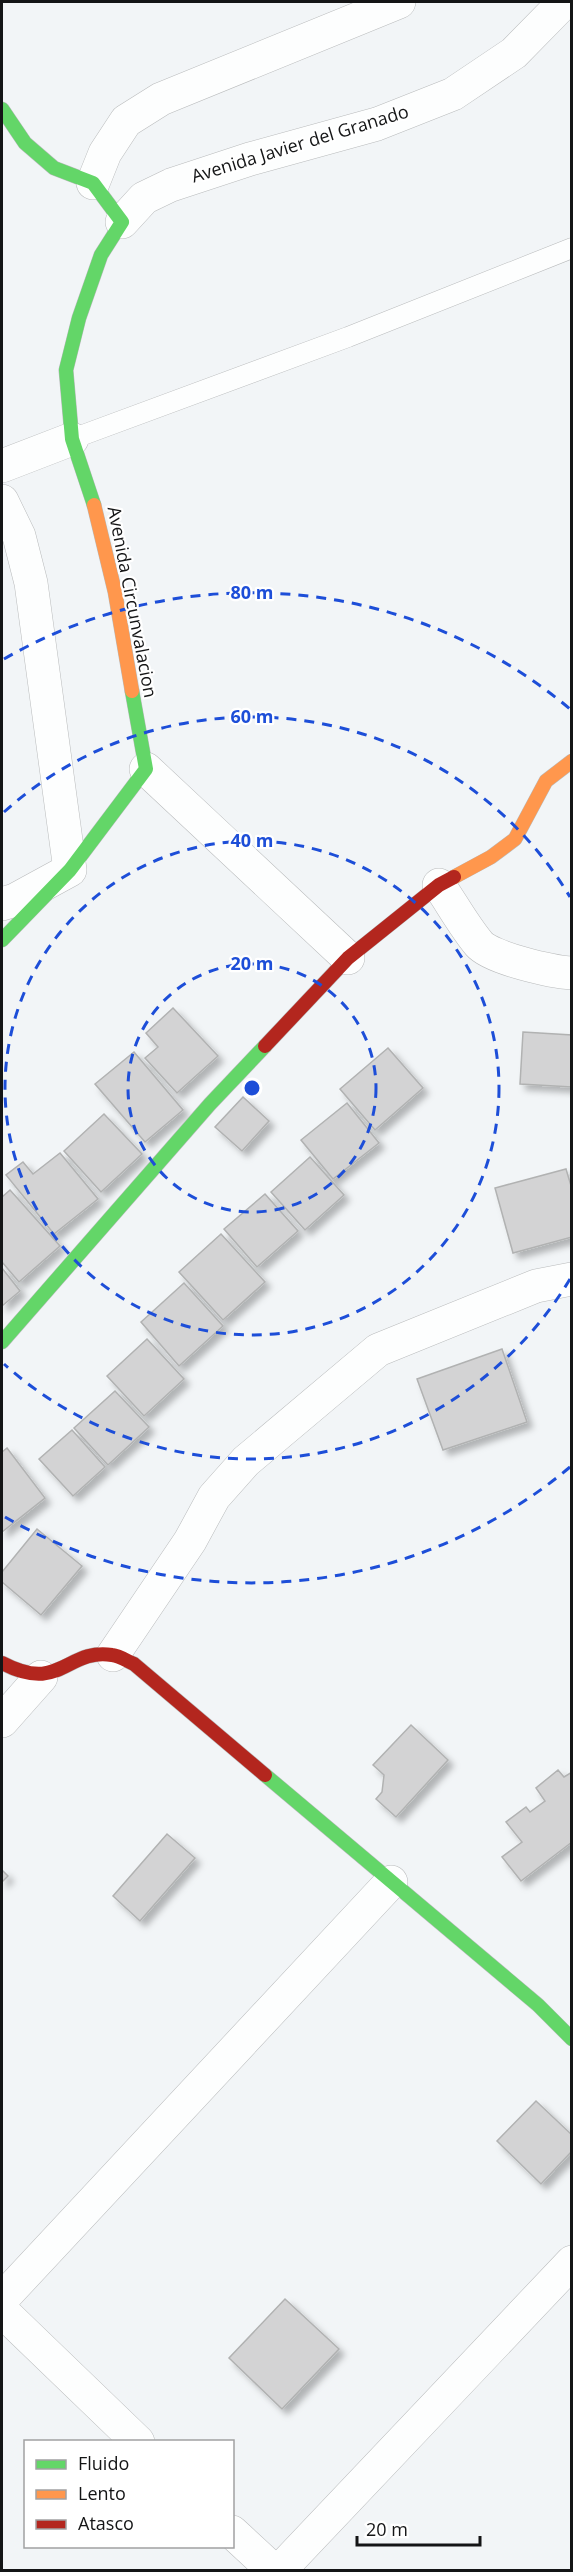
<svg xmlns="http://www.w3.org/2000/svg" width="573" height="2572" viewBox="0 0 573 2572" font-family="'Open Sans',sans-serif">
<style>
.building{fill:#d3d3d4;stroke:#b1b2b2;stroke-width:1.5;filter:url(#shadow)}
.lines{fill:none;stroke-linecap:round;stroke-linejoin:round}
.lane-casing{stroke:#b9bbbc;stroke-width:21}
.street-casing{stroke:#b9bbbc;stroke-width:34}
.fast-casing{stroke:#b9bbbc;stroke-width:15}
.slow-casing{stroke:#b9bbbc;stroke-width:15}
.jam-casing{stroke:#b9bbbc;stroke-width:15}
.lane{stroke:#fdfefe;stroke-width:20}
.street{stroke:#fdfefe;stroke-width:33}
.fast{stroke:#63d668;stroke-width:14}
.slow{stroke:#ff974d;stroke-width:14}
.jam{stroke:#b3261e;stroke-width:14}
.ring{fill:none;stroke:#1d4ed8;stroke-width:3;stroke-dasharray:10 8}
.labels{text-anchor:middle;stroke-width:4.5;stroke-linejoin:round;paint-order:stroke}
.street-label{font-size:18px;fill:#141516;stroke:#fff}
.centre{fill:#1d4ed8;stroke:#fff;stroke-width:3}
.ring-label{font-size:18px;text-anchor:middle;font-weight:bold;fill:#1d4ed8;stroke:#fff;stroke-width:4.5;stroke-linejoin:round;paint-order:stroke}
</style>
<defs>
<filter id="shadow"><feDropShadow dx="5.5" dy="5.5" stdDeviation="3" flood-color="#0004"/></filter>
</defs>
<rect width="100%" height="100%" fill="#f2f5f7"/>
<g class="building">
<polygon points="173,1008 218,1056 177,1093 145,1058 158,1047 146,1033"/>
<polygon points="523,1032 572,1035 572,1087 520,1084"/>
<polygon points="388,1048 423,1088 375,1130 340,1089"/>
<polygon points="134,1052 183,1110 145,1142 95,1084"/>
<polygon points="243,1097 269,1121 242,1151 215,1127"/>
<polygon points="347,1103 379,1143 333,1179 301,1140"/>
<polygon points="104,1114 142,1154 101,1192 64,1151"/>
<polygon points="60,1153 98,1199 54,1234 6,1175 23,1162 33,1174"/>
<polygon points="310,1157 344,1195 305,1230 271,1192"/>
<polygon points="566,1169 572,1189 572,1237 513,1253 495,1188"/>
<polygon points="10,1190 60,1246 19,1282 2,1262 2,1197"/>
<polygon points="265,1194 298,1231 257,1267 224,1229"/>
<polygon points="221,1234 265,1282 223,1320 179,1272"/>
<polygon points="2,1268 20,1291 2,1306"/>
<polygon points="184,1283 223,1326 179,1366 141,1322"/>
<polygon points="147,1339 184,1379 144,1416 107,1376"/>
<polygon points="502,1349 527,1422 443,1450 417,1379"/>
<polygon points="115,1391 149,1427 108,1465 74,1428"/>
<polygon points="72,1430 105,1467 73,1496 39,1459"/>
<polygon points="7,1448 45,1498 2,1532 2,1452"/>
<polygon points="37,1529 82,1566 41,1615 2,1582 2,1572"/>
<polygon points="411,1725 448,1760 396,1817 376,1799 382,1792 384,1775 373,1765"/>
<polygon points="558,1770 564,1777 572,1772 572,1842 521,1881 502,1857 522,1842 506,1822 526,1807 530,1812 545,1801 536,1788"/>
<polygon points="167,1834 195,1858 140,1921 113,1896"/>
<polygon points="2,1870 8,1876 2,1882"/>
<polygon points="536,2101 572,2135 572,2151 541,2184 497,2141"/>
<polygon points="285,2299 339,2349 282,2409 229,2358"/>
</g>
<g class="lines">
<g class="lane-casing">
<polyline id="lane" points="72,439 348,337 572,248"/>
</g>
<g class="street-casing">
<g id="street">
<polyline points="93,183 105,153 126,121 161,99 399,2"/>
<polyline points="122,222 144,198 171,185 250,159 377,124 453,94 514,53 564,2"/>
<polyline points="2,466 72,439"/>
<polyline points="2,501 19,536 31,583 70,870 15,900 2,904"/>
<polyline points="146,769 348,958"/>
<path d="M439 885C452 904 464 926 479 944 491 958 552 972 572 973"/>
<polyline points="113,1655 190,1541 214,1497 246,1461 378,1350 536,1286 572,1279"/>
<polyline points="2,1721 41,1677"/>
<polyline points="2,2299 391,1882"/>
<polyline points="2,2311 138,2442"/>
<polyline points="232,2532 273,2570"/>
<polyline points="280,2570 572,2262"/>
</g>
</g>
<g class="fast-casing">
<g id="fast">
<polyline points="2,109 25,143 54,168 93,183 122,222 101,255 79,318 66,370 72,439 94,505"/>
<polyline points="2,940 70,870 146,769 132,691"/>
<polyline points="2,1342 210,1104 265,1046"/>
<polyline points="265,1775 538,2005 572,2039"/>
</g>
</g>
<g class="slow-casing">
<g id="slow">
<polyline points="94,505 115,592 132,691"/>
<polyline points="454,877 491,857 515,839 546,781 572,761"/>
</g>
</g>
<g class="jam-casing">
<g id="jam">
<polyline points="265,1046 348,958 439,885 454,877"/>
<path d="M2 1663C61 1694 66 1648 112 1655 120 1656 127 1661 134 1664L265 1775"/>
</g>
</g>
<use href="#lane" class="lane"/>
<use href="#street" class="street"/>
<use href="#fast" class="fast"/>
<use href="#slow" class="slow"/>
<use href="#jam" class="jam"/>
</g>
<g class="ring">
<circle cx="252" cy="1088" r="124"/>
<circle cx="252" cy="1088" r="247"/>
<path d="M570 1279A371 371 0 0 1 4 1364M4 812A371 371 0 0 1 570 897"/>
<path d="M570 1467A495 495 0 0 1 5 1517M4 659A495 495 0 0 1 570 709"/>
</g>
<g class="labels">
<g class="street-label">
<text transform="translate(300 144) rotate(-17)" y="6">Avenida Javier del Granado</text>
<text transform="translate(132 602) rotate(79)" y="6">Avenida Circunvalacion</text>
</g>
</g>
<circle cx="252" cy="1088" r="9" class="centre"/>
<g class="ring-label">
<text x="252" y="599">80 m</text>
<text x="252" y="723">60 m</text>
<text x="252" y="847">40 m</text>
<text x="252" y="970">20 m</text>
</g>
<rect width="573" height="2572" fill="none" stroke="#141516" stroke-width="6"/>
<rect x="24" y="2440" width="210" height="108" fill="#ffffff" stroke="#a1a1a2" stroke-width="1.5"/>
<rect x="36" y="2460" width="30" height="9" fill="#63d668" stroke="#a1a1a2" stroke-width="1.5"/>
<text x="78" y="2470" font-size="18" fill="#141516">Fluido</text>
<rect x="36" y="2490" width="30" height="9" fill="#ff974d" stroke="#a1a1a2" stroke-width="1.5"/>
<text x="78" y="2500" font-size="18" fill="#141516">Lento</text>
<rect x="36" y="2520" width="30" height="9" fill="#b3261e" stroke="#a1a1a2" stroke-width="1.5"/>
<text x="78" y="2530" font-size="18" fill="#141516">Atasco</text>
<path d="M357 2536v9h123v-9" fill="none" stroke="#141516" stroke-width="3"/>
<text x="366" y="2536" font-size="18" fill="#141516" stroke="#ffffff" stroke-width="4.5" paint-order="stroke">20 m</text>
</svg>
